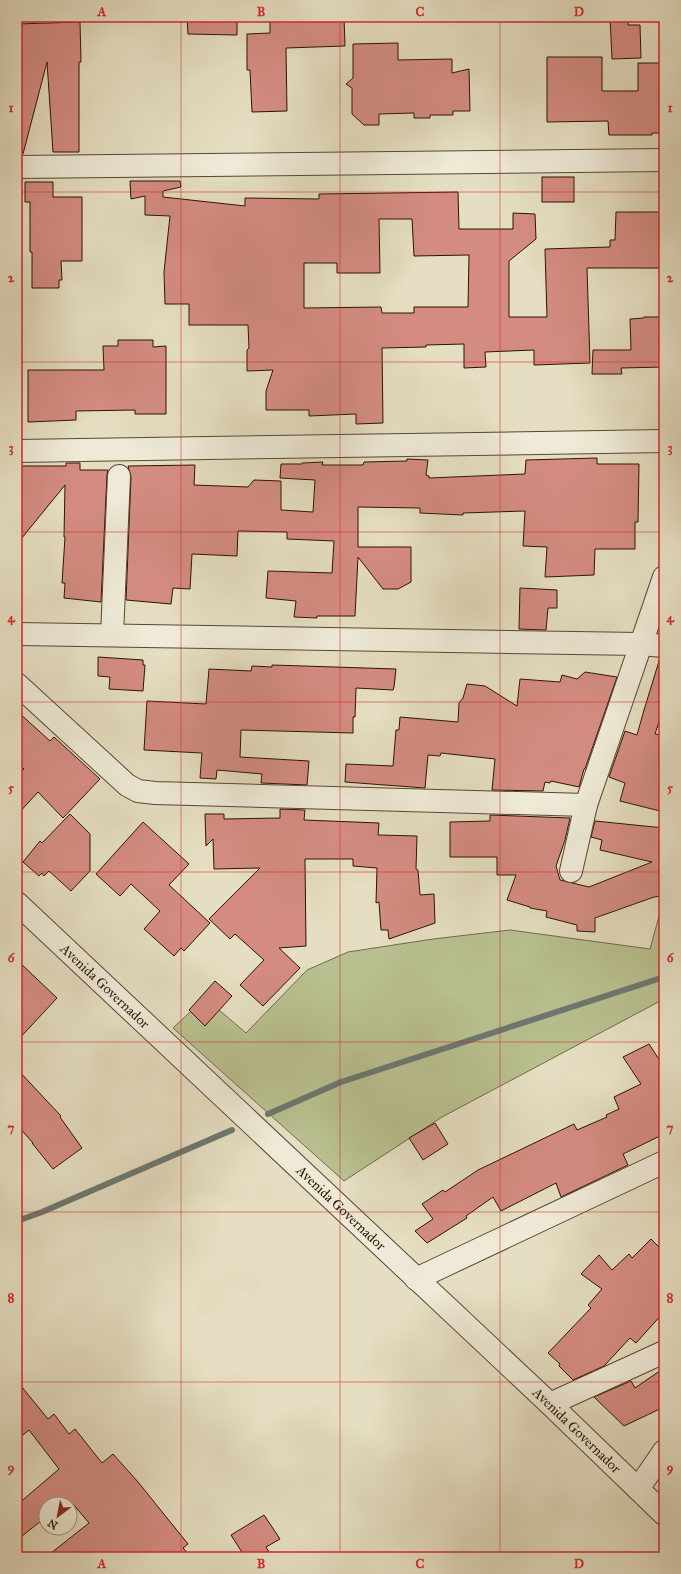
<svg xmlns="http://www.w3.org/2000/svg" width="681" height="1574" viewBox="0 0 681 1574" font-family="'IM FELL Great Primer',serif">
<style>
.green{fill:#b9c090;stroke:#726a4a}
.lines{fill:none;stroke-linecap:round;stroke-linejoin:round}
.stream{stroke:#6c7870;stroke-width:6}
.building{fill:#d48c82;stroke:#2c1303;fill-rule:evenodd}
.minor-casing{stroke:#5a4633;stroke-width:24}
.minor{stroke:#eeead7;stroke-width:22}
.grid{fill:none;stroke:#d62828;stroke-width:1;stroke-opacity:0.55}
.labels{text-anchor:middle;stroke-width:3;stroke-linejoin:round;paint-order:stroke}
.street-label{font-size:14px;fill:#2c1303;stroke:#eeead7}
.neatline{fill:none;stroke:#d62828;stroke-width:1.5}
.grid-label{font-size:13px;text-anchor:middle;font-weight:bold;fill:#d62828}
</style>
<rect width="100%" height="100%" fill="#e5dec2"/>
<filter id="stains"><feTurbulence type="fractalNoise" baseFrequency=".005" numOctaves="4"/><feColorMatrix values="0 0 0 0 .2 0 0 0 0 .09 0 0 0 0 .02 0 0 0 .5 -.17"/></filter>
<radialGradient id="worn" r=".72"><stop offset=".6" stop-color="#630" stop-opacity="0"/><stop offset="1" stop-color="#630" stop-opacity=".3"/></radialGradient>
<polygon class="green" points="664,898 664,999 442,1117 344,1181 173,1028 205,998 246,1033 307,970 348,952 433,939 510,930 650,949"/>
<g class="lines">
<g class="stream">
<polyline points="268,1114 341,1082 664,977"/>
<polyline points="17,1221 42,1212 232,1130"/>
</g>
</g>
<g class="building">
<polygon points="187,17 237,17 237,35 188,34"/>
<polygon points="270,17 344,17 345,46 286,48 287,111 252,112 250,70 247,70 247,34 270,33"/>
<polygon points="610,17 628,17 628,25 640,25 641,58 612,59"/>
<polygon points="80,22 81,62 79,62 79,152 53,152 47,62 23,154 17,154 17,24"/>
<polygon points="398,43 398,60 452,59 452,73 469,69 470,111 453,111 453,115 430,115 430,118 414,118 414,113 379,114 379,125 364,125 352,114 352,88 346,84 353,78 353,44"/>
<polygon points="547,57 602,57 602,91 638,91 638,63 664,63 664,133 652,133 652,135 609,135 608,121 547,122"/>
<rect x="542" y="177" width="32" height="25"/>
<path d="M130 181H180L181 187 163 191V197L245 206V198L319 199V194L458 192 459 229H513V213L535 214 536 239 509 261V317H547L545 249 610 247V240H615L616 212H664V268H587L590 363 534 365V350L485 352 486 367 464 368V344L426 345V347L382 348 383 423 356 424V414L309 416V410H266V391L273 370 247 371V350L249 348 248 325H189V304H165L164 272 170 216 145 215V196L131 199ZM379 219H412L414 256 469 255 468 307H414V313H382L381 307 304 308V263H337V273H380Z"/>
<polygon points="25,182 53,182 53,197 82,197 82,261 61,261 62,280 59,280 59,288 32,288 32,252 30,252 30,202 25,202"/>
<polygon points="644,317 664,317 664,367 621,368 622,374 592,374 593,350 631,350 630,319 644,318"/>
<polygon points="118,340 153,340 153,347 166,346 166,414 135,414 135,410 76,411 76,420 28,422 28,370 104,370 103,346 118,346"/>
<polygon points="597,458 597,464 639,464 638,522 635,522 635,549 595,549 594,575 545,577 547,547 523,546 525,511 463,513 463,515 420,513 420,508 358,507 358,547 411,547 411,582 398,589 383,589 358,557 355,616 317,616 317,618 294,617 296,601 266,598 268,571 332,573 334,541 287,539 287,532 238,531 237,556 192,554 190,589 173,588 171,604 126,600 131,477 128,466 195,465 194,485 248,487 254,480 281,481 281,510 313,512 315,480 280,478 281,464 302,464 302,463 323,462 322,465 363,465 364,462 407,461 407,459 428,460 426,475 429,476 429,478 525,474 526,460"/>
<polygon points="66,463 80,463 80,470 108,470 107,475 101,602 64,598 65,583 62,583 65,537 64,537 65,485 17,544 17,466 66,466"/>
<polygon points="520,588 557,590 557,608 548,608 546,630 519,629"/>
<polygon points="98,657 143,660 143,665 145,665 143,691 109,689 110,677 98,676"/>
<polygon points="660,658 664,658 664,707 655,734 664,735 664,812 620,801 625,783 609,777 625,731 637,735 644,710"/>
<polygon points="272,665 396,669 394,687 393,690 356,688 355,717 353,717 353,733 241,730 240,757 309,761 307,785 261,783 262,774 217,770 216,779 200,778 202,753 144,750 147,701 206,704 209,669 251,671 252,666 272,667"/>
<polygon points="585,672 617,677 585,769 584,769 579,787 551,781 550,783 545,782 543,791 492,790 495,759 441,753 440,756 428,755 425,788 345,782 346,764 393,766 396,730 399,730 400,717 458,722 459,703 463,698 467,684 485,686 517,706 520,679 560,682 562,675 577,679"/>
<polygon points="17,711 50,741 54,737 100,779 63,818 38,792 17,815 17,776 24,769 17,763"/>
<polygon points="280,809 305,810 304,820 379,823 378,835 417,836 416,869 418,870 420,895 434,894 435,923 389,939 388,930 381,930 379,902 376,903 377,868 353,866 353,859 305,859 306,946 279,948 300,968 263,1006 240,985 264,960 235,934 230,939 209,919 260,868 214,869 213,839 206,846 205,814 224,814 224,819 280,818"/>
<polygon points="70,814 90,834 90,871 71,891 49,871 44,876 42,873 39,876 23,862 40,841 42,843"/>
<polygon points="490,815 570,818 565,840 556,866 560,880 589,887 652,862 600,850 602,840 591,837 595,821 664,828 664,896 654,897 595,918 595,932 577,931 577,925 546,917 547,911 530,908 530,907 507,900 516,875 497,875 497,857 450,857 450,822 490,821"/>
<polygon points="143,822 189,864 169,885 210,923 184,951 181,948 174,956 144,929 160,911 131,884 120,896 96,874"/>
<polygon points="17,960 57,998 17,1041"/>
<polygon points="215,981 232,996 205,1026 189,1010"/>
<polygon points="649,1044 664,1067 664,1134 623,1154 628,1165 561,1197 556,1183 501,1211 493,1197 466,1216 467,1218 427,1243 415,1231 433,1219 422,1204 443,1190 445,1192 478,1170 574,1124 577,1130 607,1117 606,1115 619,1109 614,1097 641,1084 623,1057"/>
<polygon points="17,1069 61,1116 60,1117 82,1148 53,1169 32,1143 33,1143 17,1125"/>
<polygon points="435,1123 448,1144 423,1160 409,1138"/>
<polygon points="651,1239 664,1252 664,1312 636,1343 630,1338 604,1366 573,1380 559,1366 560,1364 548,1353 591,1308 588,1305 602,1289 581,1274 599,1255 612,1270 629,1254 632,1258"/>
<polygon points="664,1368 664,1407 624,1426 594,1397 631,1381 635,1388"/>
<polygon points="17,1381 48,1419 54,1414 69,1434 75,1429 102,1463 113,1454 138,1482 188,1544 183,1548 191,1557 46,1557 89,1523 73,1504 46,1504 46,1517 17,1540 17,1505 59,1469 29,1430 17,1440"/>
<polygon points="264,1515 280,1539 266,1547 272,1557 245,1557 231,1535"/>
</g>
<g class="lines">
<g class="minor-casing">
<g id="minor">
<polyline points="17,167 664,160"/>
<polyline points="17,451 664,441"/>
<polyline points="17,634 640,644 664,646"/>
<polyline points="112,635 119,476"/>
<polyline points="17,684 127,785 138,791 155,793 586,805"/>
<polyline points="571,871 586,805 664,577"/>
<path id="s1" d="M17 903 550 1404 664 1514"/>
<polyline points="416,1279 664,1162"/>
<polyline points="550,1404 664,1352"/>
<polyline points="638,1489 664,1451"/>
</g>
</g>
<use href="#minor" class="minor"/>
</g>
<path class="grid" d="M181 17V1557M340 17V1557M500 17V1557M17 192H664M17 362H664M17 532H664M17 702H664M17 872H664M17 1042H664M17 1212H664M17 1382H664"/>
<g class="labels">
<g class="street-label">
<text dy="5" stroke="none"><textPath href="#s1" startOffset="121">Avenida Governador</textPath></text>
<text dy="5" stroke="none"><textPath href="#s1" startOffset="445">Avenida Governador</textPath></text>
<text dy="5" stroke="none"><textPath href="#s1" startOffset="769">Avenida Governador</textPath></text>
</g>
</g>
<rect width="681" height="1574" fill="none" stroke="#e5dec2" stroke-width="44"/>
<g transform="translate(58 1516) rotate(212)"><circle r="19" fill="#eeead7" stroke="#a09482"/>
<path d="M0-3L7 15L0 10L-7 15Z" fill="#8f2418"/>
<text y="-6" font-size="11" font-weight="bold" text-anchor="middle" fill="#2c1303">N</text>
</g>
<rect x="22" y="22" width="637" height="1530" class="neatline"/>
<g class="grid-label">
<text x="102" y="16">A</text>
<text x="261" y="16">B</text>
<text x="420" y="16">C</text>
<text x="579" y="16">D</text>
<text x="11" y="112">1</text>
<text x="670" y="112">1</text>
<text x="11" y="282">2</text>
<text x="670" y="282">2</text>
<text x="11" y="452">3</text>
<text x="670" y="452">3</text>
<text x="11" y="622">4</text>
<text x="670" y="622">4</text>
<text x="11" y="792">5</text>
<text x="670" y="792">5</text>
<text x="11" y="962">6</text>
<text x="670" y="962">6</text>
<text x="11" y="1132">7</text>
<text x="670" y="1132">7</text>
<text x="11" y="1302">8</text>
<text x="670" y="1302">8</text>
<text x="11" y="1472">9</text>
<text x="670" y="1472">9</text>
<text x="102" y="1568">A</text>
<text x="261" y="1568">B</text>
<text x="420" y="1568">C</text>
<text x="579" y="1568">D</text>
</g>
<rect width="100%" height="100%" filter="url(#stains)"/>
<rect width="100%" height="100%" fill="url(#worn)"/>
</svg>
